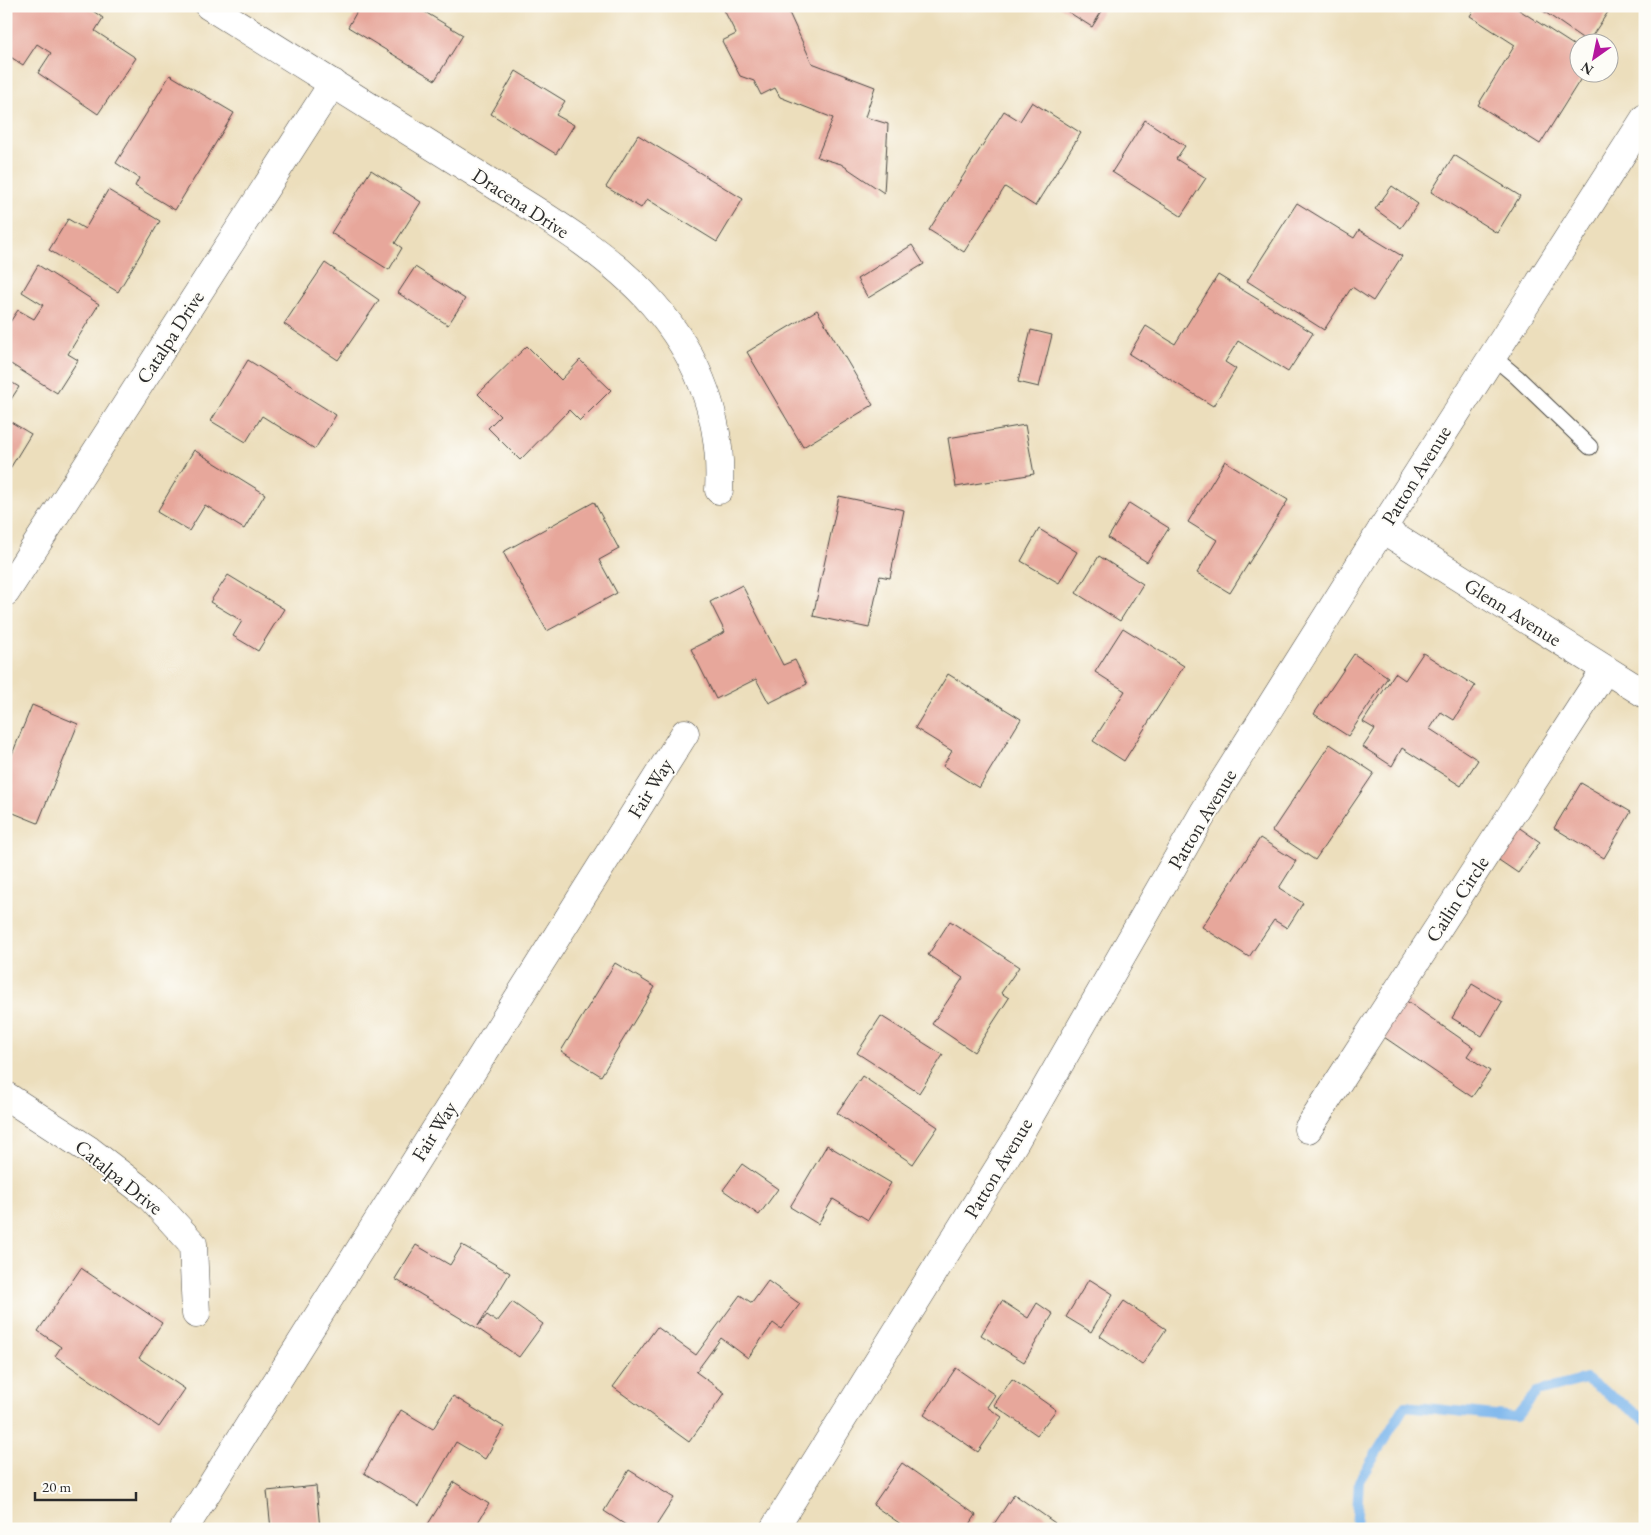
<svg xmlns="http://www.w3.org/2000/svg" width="1651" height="1535" viewBox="0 0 1651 1535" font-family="'EB Garamond',serif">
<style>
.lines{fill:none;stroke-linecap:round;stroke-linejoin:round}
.stream{stroke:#7ab5ec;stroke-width:10}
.building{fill:#e7a79b}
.service-casing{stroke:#484641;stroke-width:17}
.minor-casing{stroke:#484641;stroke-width:29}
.service{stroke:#fff;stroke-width:15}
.minor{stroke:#fff;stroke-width:28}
.labels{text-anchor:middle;stroke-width:4;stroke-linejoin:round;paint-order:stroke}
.street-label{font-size:20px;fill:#2b2b2b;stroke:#fdfcf7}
</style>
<rect width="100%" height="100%" fill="#fdfcf7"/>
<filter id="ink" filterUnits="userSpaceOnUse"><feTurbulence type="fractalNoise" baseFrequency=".02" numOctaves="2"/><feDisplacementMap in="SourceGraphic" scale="10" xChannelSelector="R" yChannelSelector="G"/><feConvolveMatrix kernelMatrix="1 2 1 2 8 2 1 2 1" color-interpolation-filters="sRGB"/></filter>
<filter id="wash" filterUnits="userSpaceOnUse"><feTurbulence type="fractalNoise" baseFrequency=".0096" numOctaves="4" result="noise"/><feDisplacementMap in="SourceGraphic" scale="20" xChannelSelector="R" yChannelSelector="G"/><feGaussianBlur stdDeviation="1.12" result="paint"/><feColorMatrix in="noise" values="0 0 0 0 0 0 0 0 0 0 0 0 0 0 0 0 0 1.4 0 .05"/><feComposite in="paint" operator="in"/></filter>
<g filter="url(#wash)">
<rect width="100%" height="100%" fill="#ecdebc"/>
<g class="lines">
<polyline class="stream" points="1356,1529 1359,1481 1405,1406 1516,1417 1537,1392 1586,1379 1645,1419"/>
</g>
<g id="blocks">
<g class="building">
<polygon points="6,6 56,6 59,9 61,6 86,6 103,18 95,31 136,58 98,114 38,73 51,53 37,44 23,65 6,54 6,28 10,22 6,19"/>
<polygon points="360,6 415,6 463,35 435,80 348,27"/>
<polygon points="722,6 786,6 812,63 875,87 865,117 888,124 884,193 841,164 817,157 833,118 780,97 775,88 761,95 754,81 740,76 722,41 736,34"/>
<polygon points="1059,6 1105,6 1092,27"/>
<polygon points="1476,6 1513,6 1578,48 1578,72 1585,72 1540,144 1478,105 1515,45 1470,16"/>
<polygon points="1536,6 1612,6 1588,42"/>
<polygon points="516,71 565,101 556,115 574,125 556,154 491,114"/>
<polygon points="170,75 234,113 175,210 135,186 139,178 116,163"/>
<polygon points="1032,102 1081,133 1035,206 1005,187 964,252 929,230 1004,111 1020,121"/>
<polygon points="1145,120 1185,146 1176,159 1206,178 1181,216 1112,172"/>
<polygon points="638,135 743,199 717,242 647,199 641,208 606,187"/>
<polygon points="1454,155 1520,196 1497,233 1431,192"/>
<polygon points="371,170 421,202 395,243 402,248 389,270 331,233"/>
<polygon points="1392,186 1418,204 1401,228 1375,209"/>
<polygon points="108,190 160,221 118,292 49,250 68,219 85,229"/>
<polygon points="1297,203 1354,238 1359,230 1402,256 1373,301 1352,287 1324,330 1247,281"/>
<polygon points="912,245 924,264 868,298 857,279"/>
<polygon points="325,263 379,300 338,360 284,324"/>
<polygon points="38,265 99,304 68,354 78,360 57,393 6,361 6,328 18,310 34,319 43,305 22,292"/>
<polygon points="415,267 465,299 448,325 398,293"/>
<polygon points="1218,275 1313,333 1288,372 1238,341 1225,362 1236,369 1213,406 1129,354 1146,326 1175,344"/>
<polygon points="817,310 873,405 803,447 747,352"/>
<polygon points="1031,330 1052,335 1039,387 1018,382"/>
<polygon points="527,346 561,380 580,360 611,390 580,421 569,410 520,460 488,428 500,416 478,394"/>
<polygon points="248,360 336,415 315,449 262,416 246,442 211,421"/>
<polygon points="6,379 19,387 6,407"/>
<polygon points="6,419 31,434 6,475"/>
<polygon points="1025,425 1034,474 956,487 948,438"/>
<polygon points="194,450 265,494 244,529 205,505 189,531 157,512"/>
<polygon points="1225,461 1288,500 1230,593 1197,573 1217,540 1188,522"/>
<polygon points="839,496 904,510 890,578 880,576 869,628 813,616"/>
<polygon points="594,502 619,549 599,560 617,593 547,631 503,552"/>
<polygon points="1129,503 1169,528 1147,562 1108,538"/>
<polygon points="1039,529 1077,552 1059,583 1021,561"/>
<polygon points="1099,556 1143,584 1120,621 1076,593"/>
<polygon points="228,575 284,609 258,651 233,636 242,621 210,602"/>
<polygon points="742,585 783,665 795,660 807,684 769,703 756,679 716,699 691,649 725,632 710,602"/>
<polygon points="1123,628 1184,666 1124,761 1093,741 1125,691 1095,672"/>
<polygon points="1423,653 1475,686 1454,720 1441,712 1430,729 1478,760 1461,786 1402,748 1392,766 1363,747 1375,729 1363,722 1395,673 1405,680"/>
<polygon points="1354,654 1388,677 1348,736 1314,714"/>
<polygon points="948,674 1021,719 979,788 943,766 952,751 915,728"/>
<polygon points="32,705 78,724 38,823 6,810 6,769"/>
<polygon points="1330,744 1374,773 1315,860 1272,831"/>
<polygon points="1581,783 1631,812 1604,858 1554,828"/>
<polygon points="1511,822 1540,842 1518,873 1490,854"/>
<polygon points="1260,838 1296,861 1279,888 1303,903 1287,928 1274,920 1249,957 1202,927"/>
<polygon points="950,921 1019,967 1001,993 1009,998 974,1052 932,1024 963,978 928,955"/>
<polygon points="615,963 655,987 601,1076 561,1051"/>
<polygon points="1472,984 1502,1002 1482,1036 1452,1018"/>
<polygon points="1405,1000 1473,1047 1467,1056 1490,1071 1472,1097 1381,1035"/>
<polygon points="881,1016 943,1055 919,1093 857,1053"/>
<polygon points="862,1076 938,1127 913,1164 837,1113"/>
<polygon points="827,1145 891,1183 868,1220 833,1199 818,1224 790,1207"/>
<polygon points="742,1164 778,1189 759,1215 723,1190"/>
<polygon points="416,1245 450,1265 462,1245 510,1273 478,1326 487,1315 497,1322 512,1302 543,1324 519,1357 477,1328 395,1279"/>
<polygon points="81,1268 162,1323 139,1358 185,1389 159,1427 55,1356 61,1347 38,1331"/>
<polygon points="1089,1279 1113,1294 1091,1332 1066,1317"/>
<polygon points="768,1281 800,1304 781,1329 773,1323 748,1358 721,1338 696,1372 725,1393 689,1442 613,1387 657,1327 696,1355 740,1295 752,1303"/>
<polygon points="1002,1301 1028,1318 1037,1303 1053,1314 1024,1362 981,1335"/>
<polygon points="1124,1301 1166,1329 1142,1365 1100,1336"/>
<polygon points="956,1368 995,1395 987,1407 1002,1417 978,1452 924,1415"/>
<polygon points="1012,1379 1056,1410 1037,1435 994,1405"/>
<polygon points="453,1396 504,1427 485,1459 456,1442 419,1506 364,1473 401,1410 433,1429"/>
<polygon points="902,1463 976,1515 967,1529 908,1529 873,1505"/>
<polygon points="629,1470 674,1498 654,1529 632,1529 604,1511"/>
<polygon points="454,1482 489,1504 474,1529 425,1529"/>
<polygon points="316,1486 320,1529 271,1529 267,1491"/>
<polygon points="1014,1494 1055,1523 1051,1529 1000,1529 994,1524"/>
</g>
</g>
</g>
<g filter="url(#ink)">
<use href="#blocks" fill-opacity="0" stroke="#484641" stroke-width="1"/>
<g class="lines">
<g class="service-casing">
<polyline id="service" points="1492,356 1517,377 1590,447"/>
</g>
<g class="minor-casing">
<g id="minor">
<path d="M209 6C299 62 388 118 477 174 536 211 607 251 653 304 699 357 723 420 719 490"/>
<polyline points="1382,529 1645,694"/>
<polyline points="6,592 333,83"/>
<polyline points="6,1096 89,1150 149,1196 193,1244 196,1314"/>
<polyline points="1308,1129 1605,670"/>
<polyline points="184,1529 685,733"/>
<polyline points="774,1529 1016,1140 1204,812 1382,529 1645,118"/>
</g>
</g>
<use href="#service" class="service"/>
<use href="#minor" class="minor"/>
</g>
</g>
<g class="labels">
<g class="street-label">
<text transform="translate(521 203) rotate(33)" y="7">Dracena Drive</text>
<text transform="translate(170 337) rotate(-57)" y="7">Catalpa Drive</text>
<text transform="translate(1416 475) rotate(-58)" y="7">Patton Avenue</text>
<text transform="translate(1513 612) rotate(32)" y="7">Glenn Avenue</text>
<text transform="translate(650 788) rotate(-58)" y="7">Fair Way</text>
<text transform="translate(1202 819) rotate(-59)" y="7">Patton Avenue</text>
<text transform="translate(1457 899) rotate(-57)" y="7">Cailin Circle</text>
<text transform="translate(434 1131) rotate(-58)" y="7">Fair Way</text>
<text transform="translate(998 1168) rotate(-59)" y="7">Patton Avenue</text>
<text transform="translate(119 1177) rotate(39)" y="7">Catalpa Drive</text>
</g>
</g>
<rect width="1651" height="1535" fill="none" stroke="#fdfcf7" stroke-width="25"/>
<g transform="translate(1594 58) rotate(213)"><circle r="24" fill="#fdfcf7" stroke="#a9a8a5"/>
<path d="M0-4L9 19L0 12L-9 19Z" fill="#b5179e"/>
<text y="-8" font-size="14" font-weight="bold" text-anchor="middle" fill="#2b2b2b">N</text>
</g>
<path d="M35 1492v8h101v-8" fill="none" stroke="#2b2b2b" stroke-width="2.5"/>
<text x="42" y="1492" font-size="15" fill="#2b2b2b" stroke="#fdfcf7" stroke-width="4" paint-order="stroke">20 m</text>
</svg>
